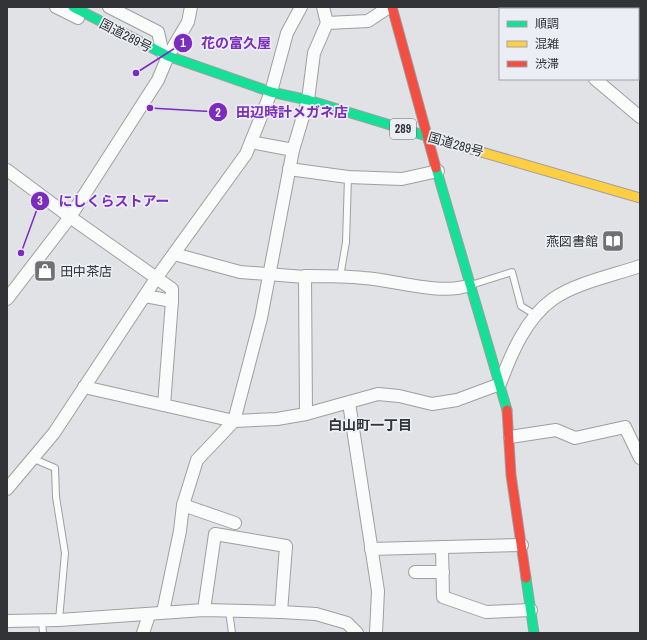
<svg xmlns="http://www.w3.org/2000/svg" width="647" height="640" viewBox="0 0 647 640" font-family="'Archivo Narrow','Noto Sans JP',sans-serif">
<style>
.lines{fill:none;stroke-linecap:round;stroke-linejoin:round}
.lane-casing{stroke:#9e9fa1;stroke-width:8}
.street-casing{stroke:#9e9fa1;stroke-width:14}
.fast-casing{stroke:#9e9fa1;stroke-width:11}
.slow-casing{stroke:#9e9fa1;stroke-width:11}
.jam-casing{stroke:#9e9fa1;stroke-width:11}
.lane{stroke:#fafbfb;stroke-width:6}
.street{stroke:#fafbfb;stroke-width:12}
.fast{stroke:#16e098;stroke-width:9}
.slow{stroke:#ffcf43;stroke-width:9}
.jam{stroke:#f24e42;stroke-width:9}
.labels{text-anchor:middle;stroke-width:3.5;stroke-linejoin:round;paint-order:stroke}
.shield{fill:#ebeef4;stroke:#6a6b6f;stroke-width:1}
.shield-label{font-size:12px;font-weight:bold;fill:#323336}
.street-label{font-size:13px;fill:#323336;stroke:#ebeef4}
.poi-label{font-size:13px;fill:#323336;stroke:#ebeef4;text-anchor:end}
.neighbourhood-label{font-size:14px;font-weight:bold;fill:#323336;stroke:#ebeef4}
.leader{fill:none;stroke:#7b2cbf;stroke-width:1.5}
.callout-dot{fill:#7b2cbf;stroke:#ebeef4;stroke-width:1.5}
.mark-label{font-size:12px;text-anchor:middle;font-weight:bold;fill:#fff}
.callout-label{font-size:14px;text-anchor:middle;font-weight:bold;fill:#7b2cbf;stroke:#ebeef4;stroke-width:3.5;stroke-linejoin:round;paint-order:stroke}
</style>
<rect width="100%" height="100%" fill="#e0e2e5"/>
<g class="lines">
<g class="lane-casing">
<g id="lane">
<polyline points="340,277 346,242 348,177"/>
<polyline points="471,285 512,272 521,306 537,316"/>
<polyline points="34,459 55,468 56,497 65,553 59,620"/>
<polyline points="229,611 232,633"/>
<polyline points="42,621 43,633"/>
</g>
</g>
<g class="street-casing">
<g id="street">
<polyline points="56,7 78,18"/>
<polyline points="109,7 158,32 163,54"/>
<polyline points="527,7 528,9"/>
<polyline points="327,23 368,21 389,7"/>
<polyline points="638,25 640,23"/>
<polyline points="595,79 640,117"/>
<polyline points="251,142 293,150"/>
<polyline points="289,169 348,177 402,179 438,171"/>
<polyline points="7,170 70,217 172,289 172,301"/>
<path d="M174 254 240 272 305 277V276C325 276 345 276 364 278 395 280 441 296 470 285"/>
<polyline points="305,277 306,414"/>
<polyline points="145,296 172,301 164,405"/>
<polyline points="7,299 70,217 158,80 168,56 188,22 191,7"/>
<path d="M84 387 234 421 277 419 306 414 378 394 399 396 432 404 457 400 500 384C511 354 526 318 553 299 575 283 615 275 640 266"/>
<polyline points="349,403 378,591 376,633"/>
<polyline points="510,437 556,430 575,438 625,427 640,458"/>
<polyline points="7,489 54,433 157,277 246,154 271,92 287,33 301,7"/>
<polyline points="183,505 235,523"/>
<polyline points="442,547 443,597 486,612 531,610"/>
<polyline points="371,549 522,545"/>
<polyline points="415,572 443,572"/>
<polyline points="204,610 215,534 286,546 281,612"/>
<polyline points="163,612 180,531 183,505 197,460 234,421 261,318 293,150 308,100 314,53 327,23 323,7"/>
<polyline points="7,621 59,620 204,610 281,612 316,614 347,623 357,633"/>
<polyline points="143,633 149,615"/>
</g>
</g>
<g class="fast-casing">
<g id="fast">
<polyline points="73,7 168,56 271,92 308,100 433,138"/>
<polyline points="436,168 507,410"/>
<polyline points="526,578 534,633"/>
</g>
</g>
<g class="slow-casing">
<polyline id="slow" points="433,138 640,198"/>
</g>
<g class="jam-casing">
<g id="jam">
<polyline points="392,7 436,168"/>
<polyline points="507,410 511,475 526,578"/>
</g>
</g>
<use href="#lane" class="lane"/>
<use href="#street" class="street"/>
<use href="#fast" class="fast"/>
<use href="#slow" class="slow"/>
<use href="#jam" class="jam"/>
</g>
<defs>
<g id="library-square" transform="scale(1.15)"><rect x="-9" y="-9" width="18" height="18" rx="4" fill="#6f7073" stroke="#ebeef4"/><path d="M-6-4Q-3-5.5-.7-3.5V5Q-3 3-6 4ZM6-4Q3-5.5 .7-3.5V5Q3 3 6 4Z" fill="#fff"/></g>
<g id="shop-square" transform="scale(1.15)"><rect x="-9" y="-9" width="18" height="18" rx="4" fill="#6f7073" stroke="#ebeef4"/><path d="M-5-2.5h2.3a2.7 3.5 0 0 1 5.4 0H5L5.5 6h-11ZM-1.5-2.5h3a1.5 2.3 0 0 0-3 0Z" fill="#fff"/></g>
</defs>
<g fill-rule="evenodd">
<use href="#library-square" x="613" y="241"/>
<use href="#shop-square" x="45" y="271"/>
</g>
<g class="labels">
<rect class="shield" x="390" y="119" width="26" height="20" rx="3"/>
<g class="shield-label">
<text x="403" y="133">289</text>
</g>
<g class="street-label">
<text transform="translate(126 35) rotate(27)" y="5">国道289号</text>
<text transform="translate(456 144) rotate(16)" y="5">国道289号</text>
</g>
<g class="poi-label">
<text x="598" y="246">燕図書館</text>
<text x="60" y="276" text-anchor="start">田中茶店</text>
</g>
<g class="neighbourhood-label">
<text x="370" y="430">白山町一丁目</text>
</g>
</g>
<path class="leader" d="M136 73L183 43M150 108L218 112M21 253L40 201"/>
<g class="callout-dot">
<circle cx="136" cy="73" r="4"/>
<circle cx="150" cy="108" r="4"/>
<circle cx="21" cy="253" r="4"/>
<circle cx="183" cy="43" r="10"/>
<circle cx="218" cy="112" r="10"/>
<circle cx="40" cy="201" r="10"/>
</g>
<g class="mark-label">
<text x="183" y="47">1</text>
<text x="218" y="117">2</text>
<text x="40" y="205">3</text>
</g>
<g class="callout-label">
<text x="236" y="48">花の富久屋</text>
<text x="292" y="117">田辺時計メガネ店</text>
<text x="114" y="206">にしくらストアー</text>
</g>
<rect width="647" height="640" fill="none" stroke="#323336" stroke-width="16"/>
<rect x="499" y="8" width="140" height="72" fill="#ebeef4" stroke="#a1a3a8"/>
<rect x="507" y="21" width="20" height="6" fill="#16e098" stroke="#a1a3a8"/>
<text x="535" y="28" font-size="12" fill="#323336">順調</text>
<rect x="507" y="41" width="20" height="6" fill="#ffcf43" stroke="#a1a3a8"/>
<text x="535" y="48" font-size="12" fill="#323336">混雑</text>
<rect x="507" y="61" width="20" height="6" fill="#f24e42" stroke="#a1a3a8"/>
<text x="535" y="68" font-size="12" fill="#323336">渋滞</text>
</svg>
